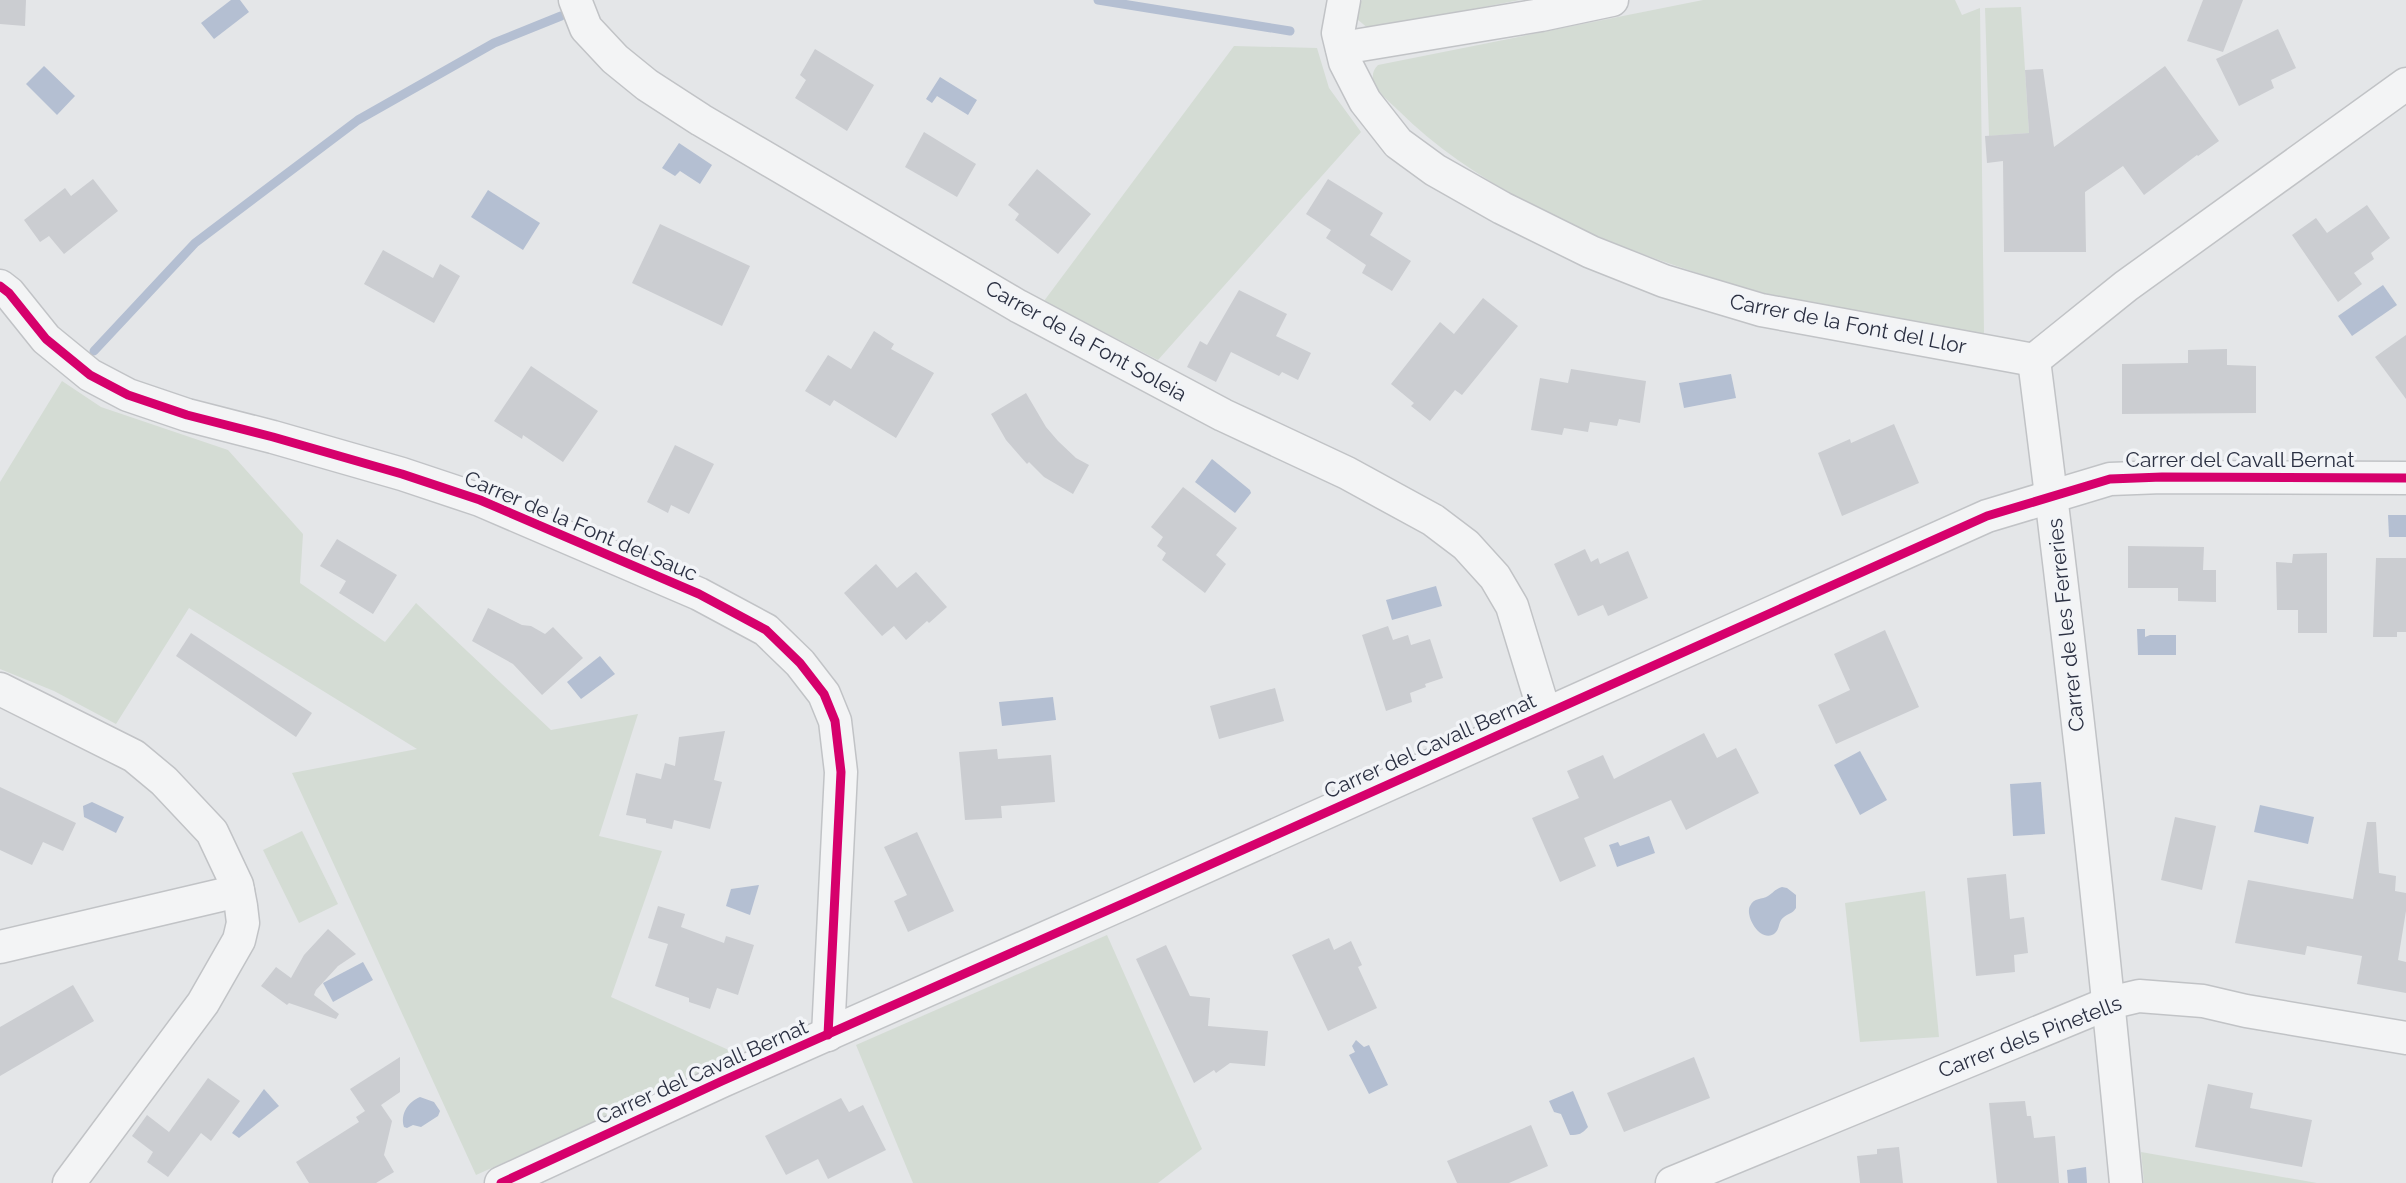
<svg xmlns="http://www.w3.org/2000/svg" width="2406" height="1183" viewBox="0 0 2406 1183" font-family="Raleway,sans-serif">
<style>
.green{fill:#d4dcd4}
.water{fill:#b4bfd2}
.lines{fill:none;stroke-linecap:round;stroke-linejoin:round}
.stream{stroke:#b4bfd2;stroke-width:9}
.building{fill:#cbcdd1}
.street-casing{stroke:#c1c3c6;stroke-width:35}
.street{stroke:#f3f4f5;stroke-width:32}
.cycleway-casing{stroke:#f2f4f7;stroke-width:13}
.cycleway{stroke:#d6006c;stroke-width:9}
.labels{text-anchor:middle;stroke-width:7;stroke-linejoin:round;paint-order:stroke}
.street-label{font-size:21px;fill:#2b3042;stroke:#f2f4f7}
</style>
<rect width="100%" height="100%" fill="#e4e6e8"/>
<g class="green">
<polygon points="1362,0 1520,0 1369,29 1357,19 1358,6"/>
<path d="M1703 0H1955L1962 15 1980 8 1984 334H1967C1929 328 1889 324 1852 315 1702 281 1510 221 1399 111 1387 99 1362 81 1378 65Z"/>
<polygon points="2021,7 2029,133 1989,136 1985,8"/>
<polygon points="1234,46 1317,48 1329,88 1361,132 1158,360 1044,301"/>
<polygon points="62,381 101,407 228,450 303,534 300,583 385,642 416,603 551,730 638,714 599,836 662,851 611,997 742,1056 476,1175 292,773 417,749 189,608 116,724 54,691 0,669 0,482"/>
<polygon points="302,831 338,904 299,923 263,850"/>
<polygon points="1925,891 1939,1037 1860,1042 1845,903"/>
<polygon points="1107,935 1202,1149 1158,1183 913,1183 856,1045"/>
<polygon points="2141,1152 2317,1183 2144,1183"/>
</g>
<g class="water">
<polygon points="231,0 240,0 249,12 214,39 201,23"/>
<polygon points="44,66 75,96 57,115 26,84"/>
<polygon points="940,77 977,100 968,115 937,96 932,103 926,99"/>
<polygon points="679,143 712,165 700,184 680,171 675,176 662,168"/>
<polygon points="488,190 540,223 523,250 471,217"/>
<polygon points="2383,285 2397,305 2352,336 2338,316"/>
<polygon points="1731,374 1736,398 1684,408 1679,383"/>
<polygon points="1212,459 1250,490 1251,493 1235,513 1195,482"/>
<polygon points="2388,515 2406,515 2406,537 2389,537"/>
<polygon points="1436,586 1442,606 1392,620 1386,600"/>
<polygon points="2137,629 2145,629 2145,637 2150,635 2176,635 2176,655 2138,655"/>
<polygon points="600,656 615,674 581,699 567,682"/>
<polygon points="1053,697 1056,720 1002,726 999,702"/>
<polygon points="1860,751 1887,800 1860,815 1834,765"/>
<polygon points="2041,782 2045,834 2013,836 2010,784"/>
<polygon points="92,802 124,817 116,833 84,817 83,806"/>
<polygon points="2260,805 2314,817 2308,844 2254,832"/>
<polygon points="1649,836 1655,853 1617,867 1609,845 1618,842 1620,846"/>
<polygon points="759,885 750,915 726,906 731,889"/>
<path d="M1782 887 1787 888 1796 895V908C1792 914 1789 913 1784 917 1777 922 1781 931 1772 935 1758 940 1745 915 1750 906 1754 897 1762 900 1768 896 1774 892 1775 889 1782 887Z"/>
<polygon points="363,962 373,980 333,1002 323,983"/>
<polygon points="1356,1040 1364,1047 1369,1045 1388,1085 1369,1094 1349,1055 1355,1052 1352,1046"/>
<polygon points="264,1089 279,1106 239,1138 232,1133"/>
<path d="M1573 1091 1588 1127C1582 1134 1579 1135 1570 1135L1561 1114 1554 1112 1549 1101Z"/>
<path d="M420 1097 434 1102 440 1111 438 1116 421 1127 413 1125 407 1128 404 1127C400 1114 408 1102 420 1097Z"/>
<polygon points="2086,1167 2087,1183 2068,1183 2067,1170"/>
</g>
<g class="lines">
<g class="stream">
<polyline points="1098,0 1290,31"/>
<polyline points="94,351 195,243 358,120 494,43 561,16"/>
</g>
</g>
<g class="building">
<polygon points="0,0 26,0 25,26 0,24"/>
<polygon points="2203,0 2243,0 2223,52 2187,41"/>
<polygon points="2278,29 2296,68 2271,80 2274,88 2239,106 2216,59"/>
<polygon points="815,49 874,85 847,131 795,98 806,80 800,75"/>
<polygon points="2165,66 2219,141 2198,156 2197,155 2144,195 2123,166 2085,192 2086,252 2004,252 2003,161 1987,163 1985,136 2029,133 2025,70 2043,69 2054,147"/>
<polygon points="924,132 976,164 957,197 905,167"/>
<polygon points="1037,169 1091,214 1058,254 1015,220 1019,214 1008,205"/>
<polygon points="93,179 118,211 64,254 49,236 40,242 24,220 65,188 71,196"/>
<polygon points="1328,179 1383,213 1370,235 1411,261 1392,291 1362,273 1366,265 1326,238 1331,230 1306,214"/>
<polygon points="2367,205 2390,238 2371,253 2374,259 2354,273 2362,284 2338,302 2292,235 2316,218 2327,233"/>
<polygon points="660,224 750,266 722,326 632,283"/>
<polygon points="383,250 433,278 440,264 460,276 434,323 364,284"/>
<polygon points="1239,290 1287,314 1276,336 1311,353 1298,380 1282,372 1279,376 1231,352 1216,382 1187,367 1200,341 1207,345"/>
<polygon points="1483,298 1518,326 1462,395 1455,390 1430,421 1411,406 1414,403 1391,384 1440,322 1454,334"/>
<polygon points="874,331 894,344 891,349 934,373 896,438 834,400 830,406 805,391 828,355 851,369"/>
<polygon points="2406,335 2406,399 2375,357"/>
<polygon points="2227,349 2227,365 2256,366 2256,413 2122,414 2122,364 2188,363 2188,350"/>
<polygon points="531,366 598,411 563,462 523,435 522,439 494,421"/>
<polygon points="1571,369 1646,381 1640,423 1619,419 1617,426 1590,422 1588,432 1564,428 1562,435 1531,430 1540,378 1568,383"/>
<polygon points="1026,393 1046,427 1058,441 1076,458 1089,465 1073,494 1044,477 1029,462 1027,464 1006,440 991,414"/>
<polygon points="1894,424 1919,483 1842,516 1818,453 1850,439 1851,443"/>
<polygon points="675,445 714,464 689,514 671,505 668,513 647,502"/>
<polygon points="1183,487 1237,528 1216,555 1226,564 1205,593 1162,560 1166,553 1157,546 1163,537 1151,527"/>
<polygon points="337,539 397,575 373,614 339,593 346,581 320,566"/>
<polygon points="2128,546 2204,547 2203,570 2216,570 2216,602 2178,601 2178,588 2128,588"/>
<polygon points="1585,549 1591,562 1598,558 1600,564 1628,551 1648,598 1608,616 1603,605 1578,616 1554,564"/>
<polygon points="2327,553 2327,633 2298,633 2298,610 2277,610 2276,562 2292,563 2293,554"/>
<polygon points="2376,558 2406,558 2406,632 2397,632 2397,637 2373,637"/>
<polygon points="876,564 897,588 916,572 947,607 929,623 927,621 906,640 894,626 882,636 844,593"/>
<polygon points="488,608 522,625 531,626 545,634 553,627 583,658 542,695 513,664 472,641"/>
<polygon points="1388,626 1393,640 1408,635 1411,645 1430,639 1443,678 1425,684 1426,687 1410,693 1412,702 1386,711 1362,635"/>
<polygon points="1885,630 1919,707 1836,744 1818,705 1850,690 1834,654"/>
<polygon points="191,633 312,713 296,737 176,656"/>
<polygon points="1275,688 1284,721 1219,739 1210,706"/>
<polygon points="725,731 714,780 722,782 710,829 674,820 672,829 646,823 646,819 626,815 636,773 661,779 665,763 675,766 679,737"/>
<polygon points="1704,733 1717,758 1736,748 1759,793 1686,830 1671,800 1584,838 1596,866 1560,882 1532,818 1579,798 1567,771 1603,755 1614,779"/>
<polygon points="997,749 998,759 1051,755 1055,802 1001,806 1002,818 965,820 959,752"/>
<polygon points="0,787 76,823 63,851 43,842 32,865 0,850"/>
<polygon points="2175,817 2216,826 2202,890 2161,880"/>
<polygon points="2367,822 2376,822 2379,873 2396,876 2395,891 2406,893 2406,911 2398,960 2406,962 2406,993 2357,984 2362,956 2307,946 2305,955 2235,943 2248,880 2353,899"/>
<polygon points="917,832 954,911 908,932 894,901 907,895 884,847"/>
<polygon points="2006,874 2010,919 2024,917 2028,953 2014,955 2015,972 1976,976 1967,878"/>
<polygon points="658,906 685,914 681,927 724,943 726,936 754,945 738,995 717,988 710,1009 689,1002 689,998 655,986 668,944 648,938"/>
<polygon points="328,929 356,954 338,966 316,990 314,995 339,1014 336,1019 289,1003 287,1005 261,986 276,967 291,978 304,955"/>
<polygon points="1329,938 1334,950 1351,941 1362,965 1358,967 1377,1008 1328,1031 1292,955"/>
<polygon points="1166,945 1190,996 1210,998 1208,1026 1268,1031 1265,1066 1230,1063 1216,1073 1214,1070 1194,1083 1136,959"/>
<polygon points="73,985 94,1021 0,1076 0,1027"/>
<polygon points="400,1057 400,1092 381,1105 392,1121 384,1155 394,1172 376,1183 309,1183 296,1162 359,1122 356,1117 365,1111 350,1089"/>
<polygon points="1694,1057 1710,1098 1624,1132 1607,1093"/>
<polygon points="208,1078 240,1101 211,1141 201,1133 168,1177 147,1162 153,1152 132,1136 147,1115 169,1132"/>
<polygon points="2208,1084 2253,1093 2250,1108 2312,1120 2302,1167 2195,1147"/>
<polygon points="841,1098 849,1112 863,1105 886,1150 828,1179 818,1159 786,1175 765,1136"/>
<polygon points="2025,1101 2027,1116 2031,1116 2034,1138 2055,1136 2059,1183 1997,1183 1989,1103"/>
<polygon points="1531,1125 1548,1166 1509,1183 1457,1183 1447,1161"/>
<polygon points="1899,1147 1903,1183 1860,1183 1857,1156 1877,1154 1877,1149"/>
</g>
<g class="lines">
<g class="street-casing">
<g id="street">
<polyline points="575,0 586,28 615,59 647,85 701,120 1018,306 1223,415 1347,473 1433,520 1466,545 1495,577 1512,606 1545,714"/>
<polyline points="1344,0 1338,33 1345,62 1365,101 1398,143 1435,170 1502,208 1591,252 1664,281 1761,310 2034,360"/>
<polyline points="1342,48 1541,15 1612,0"/>
<polyline points="0,286 9,293 46,339 90,375 128,395 187,415 273,437 402,474 480,500 699,594 766,630 800,663 824,694 835,721 841,772 828,1035"/>
<path d="M2034 360C2069 634 2100 908 2126 1183"/>
<polyline points="2034,360 2126,286 2406,84"/>
<polyline points="0,689 134,756 164,781 212,832 237,885 241,906 243,923 239,940 203,1003 69,1183"/>
<polyline points="0,947 238,891"/>
<polyline points="501,1183 722,1081 1131,900 1987,516 2110,479 2162,477 2406,478"/>
<polyline points="1672,1183 2109,1003 2139,996 2203,1001 2246,1011 2406,1038"/>
</g>
</g>
<use href="#street" class="street"/>
<g class="cycleway-casing">
<g id="cycleway">
<polyline points="0,286 9,293 46,339 90,375 128,395 187,415 273,437 402,474 480,500 699,594 766,630 800,663 824,694 835,721 841,772 828,1035"/>
<polyline points="501,1183 722,1081 1131,900 1987,516 2110,479 2162,477 2406,478"/>
</g>
</g>
<use href="#cycleway" class="cycleway"/>
</g>
<g class="labels">
<g class="street-label">
<text transform="translate(1848 324) rotate(11)" y="7">Carrer de la Font del Llor</text>
<text transform="translate(1086 341) rotate(29)" y="7">Carrer de la Font Soleia</text>
<text x="2240" y="467">Carrer del Cavall Bernat</text>
<text transform="translate(581 526) rotate(23)" y="7">Carrer de la Font del Sauc</text>
<text transform="translate(2066 625) rotate(-96)" y="7">Carrer de les Ferreries</text>
<text transform="translate(1430 746) rotate(-24)" y="7">Carrer del Cavall Bernat</text>
<text transform="translate(2030 1037) rotate(-21)" y="7">Carrer dels Pinetells</text>
<text transform="translate(702 1072) rotate(-24)" y="7">Carrer del Cavall Bernat</text>
</g>
</g>
</svg>
